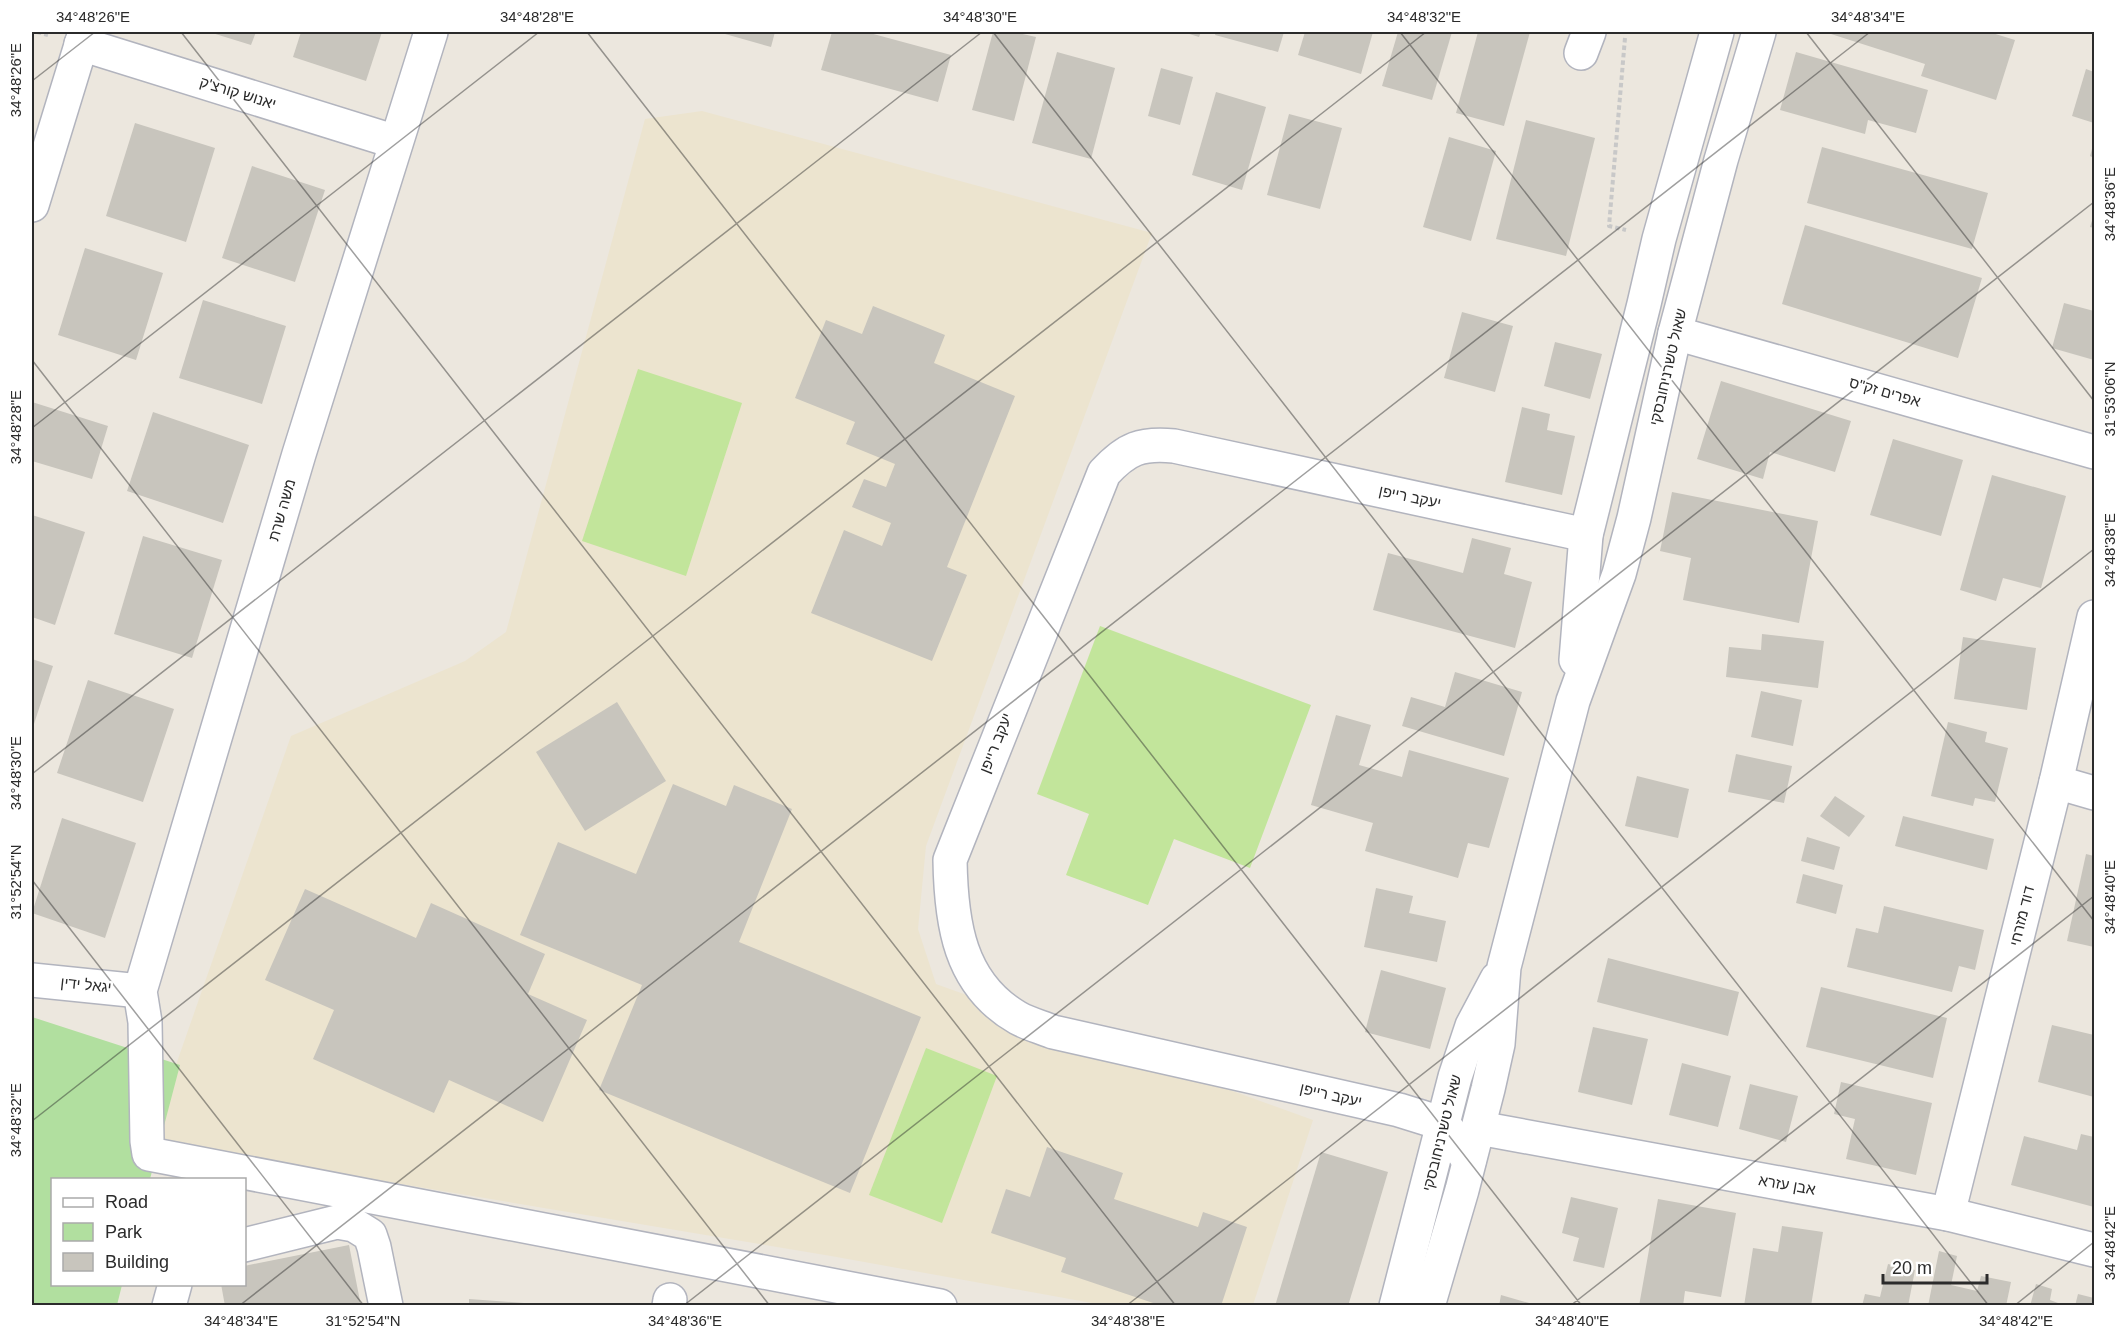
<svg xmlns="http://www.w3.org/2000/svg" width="2126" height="1337" viewBox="0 0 2126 1337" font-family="Arial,Heebo,sans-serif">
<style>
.education{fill:#ece4cf}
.green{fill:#b1df9f}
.pitch{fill:#c2e59b}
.building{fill:#c8c5bd}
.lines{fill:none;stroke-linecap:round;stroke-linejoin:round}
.minor-casing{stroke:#b2b4be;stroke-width:36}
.path{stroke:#c8c8c8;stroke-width:4;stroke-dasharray:4.5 3;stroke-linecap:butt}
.minor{stroke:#fff;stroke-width:33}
.ticks{fill:none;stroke:#2b2b2b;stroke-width:1.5;stroke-opacity:0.45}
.labels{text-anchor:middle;stroke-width:5;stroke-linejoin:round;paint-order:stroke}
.street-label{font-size:15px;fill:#2b2b2b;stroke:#fff}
.neatline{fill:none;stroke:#2b2b2b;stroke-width:2}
.ticks-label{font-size:15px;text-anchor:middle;fill:#2b2b2b}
</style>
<rect width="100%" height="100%" fill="#ece7de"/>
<polygon class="education" points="702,111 1152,233 926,846 918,929 936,984 1313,1120 1253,1305 1103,1305 831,1256 149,1142 291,736 465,661 506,632 645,119"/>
<polygon class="green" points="32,1017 180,1065 150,1179 52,1180 52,1284 122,1285 117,1305 32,1306"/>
<g class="pitch">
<polygon points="638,369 742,403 686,576 582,541"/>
<polygon points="1100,626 1311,705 1250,868 1174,839 1148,905 1066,875 1089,814 1037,794"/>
<polygon points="926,1048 997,1076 942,1223 869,1195"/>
</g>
<g class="building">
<polygon points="209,32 256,32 251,45"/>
<polygon points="301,32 382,32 366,81 293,57"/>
<polygon points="718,32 775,32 771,47"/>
<polygon points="832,32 866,32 951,55 938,102 821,70"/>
<polygon points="993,32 1014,32 1036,37 1014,121 972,110"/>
<polygon points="1183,32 1201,32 1199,37"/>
<polygon points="1216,32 1284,32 1278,52 1215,35"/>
<polygon points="1305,32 1373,32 1361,74 1298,55"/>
<polygon points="1398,32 1452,32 1432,100 1382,86"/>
<polygon points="1478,32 1530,32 1504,126 1456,113"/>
<polygon points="1832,32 1989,32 2015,40 1996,100 1921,76 1925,64 1831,34"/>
<polygon points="1057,52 1115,68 1091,159 1032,143"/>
<polygon points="1796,52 1928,90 1916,133 1868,120 1865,134 1780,110"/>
<polygon points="1161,68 1193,77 1180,125 1148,116"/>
<polygon points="2086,69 2094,72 2094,123 2072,116"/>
<polygon points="1216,92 1266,107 1242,190 1192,175"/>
<polygon points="1289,114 1342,128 1320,209 1267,195"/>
<polygon points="1526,120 1595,138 1566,256 1496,239"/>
<polygon points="135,123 215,148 186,242 106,216"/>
<polygon points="1449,137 1496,151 1471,241 1423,227"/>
<polygon points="2094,142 2094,158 2090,156"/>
<polygon points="1822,147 1988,193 1972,249 1807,203"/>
<polygon points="252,166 325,190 295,282 222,258"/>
<polygon points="2094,214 2094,228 2090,227"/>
<polygon points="1805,225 1982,278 1958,358 1782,304"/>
<polygon points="85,248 163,273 136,360 58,335"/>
<polygon points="203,300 286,326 262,404 179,378"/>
<polygon points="2064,303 2094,311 2094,360 2052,348"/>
<polygon points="873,306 945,335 934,363 1015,396 947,567 967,575 932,661 811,613 844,530 882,546 891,523 852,507 864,479 886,487 895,464 846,444 855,422 795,398 826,320 862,334"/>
<polygon points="1462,312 1513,326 1495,392 1444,378"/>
<polygon points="1555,342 1602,354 1590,399 1544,386"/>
<polygon points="1721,381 1851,421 1835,472 1770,452 1763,479 1697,459"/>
<polygon points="32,402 108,426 92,479 32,461"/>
<polygon points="1522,407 1550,414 1547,430 1575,436 1562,495 1505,482"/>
<polygon points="153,412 249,445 223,523 127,491"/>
<polygon points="1893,439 1963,460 1941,536 1870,515"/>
<polygon points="1992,475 2066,496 2041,588 2003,578 1996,601 1960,590"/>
<polygon points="1672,492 1818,521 1799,623 1683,600 1691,558 1660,551"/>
<polygon points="32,515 85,532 55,625 32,617"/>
<polygon points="143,536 222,560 192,658 114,634"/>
<polygon points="1472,538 1511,548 1504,574 1532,582 1515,648 1373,610 1388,553 1463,573"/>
<polygon points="1762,634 1824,641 1818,688 1726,677 1729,647 1761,650"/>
<polygon points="1963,637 2036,648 2027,710 1954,699"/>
<polygon points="32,659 53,666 32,730"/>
<polygon points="1455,672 1522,692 1504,756 1402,726 1411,697 1445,707"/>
<polygon points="88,680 174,709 143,802 57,773"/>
<polygon points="1761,691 1802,700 1793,746 1751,737"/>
<polygon points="617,702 666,781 585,831 536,752"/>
<polygon points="1336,715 1371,725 1359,765 1402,777 1409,750 1509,778 1489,848 1468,843 1458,878 1365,851 1373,823 1311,805"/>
<polygon points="1948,722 1987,732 1985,742 2008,748 1995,802 1975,798 1973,806 1931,796"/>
<polygon points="1736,754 1792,766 1784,803 1728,792"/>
<polygon points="1637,776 1689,789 1678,838 1625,826"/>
<polygon points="673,784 726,806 734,785 792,809 739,942 921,1017 850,1193 599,1090 642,985 520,935 558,842 636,874"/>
<polygon points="1835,796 1865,816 1849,837 1820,816"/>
<polygon points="1903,816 1994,839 1987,870 1895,846"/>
<polygon points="62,818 136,843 105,938 32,913"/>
<polygon points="1807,837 1840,847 1834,870 1801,861"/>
<polygon points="2086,854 2094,856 2094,947 2067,941"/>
<polygon points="1803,874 1843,885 1836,914 1796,903"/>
<polygon points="1376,888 1413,896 1409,913 1446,921 1437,962 1364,947"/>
<polygon points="305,889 416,938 431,903 545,954 528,994 587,1020 543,1122 449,1080 434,1113 313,1059 334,1010 265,980"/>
<polygon points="1884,906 1984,930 1975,970 1959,966 1952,992 1847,967 1856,928 1878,933"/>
<polygon points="1608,958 1739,992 1728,1036 1597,1002"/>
<polygon points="1381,970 1446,988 1430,1049 1365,1032"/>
<polygon points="1821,987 1947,1018 1933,1078 1806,1047"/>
<polygon points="2052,1025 2094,1035 2094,1097 2038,1082"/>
<polygon points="1593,1027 1648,1039 1632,1105 1578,1092"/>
<polygon points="1682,1063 1731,1076 1718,1127 1669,1115"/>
<polygon points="1841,1082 1932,1103 1916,1175 1846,1159 1855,1119 1834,1114"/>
<polygon points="1750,1084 1798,1096 1786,1142 1739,1129"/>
<polygon points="2081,1134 2094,1137 2094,1207 2011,1185 2024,1136 2077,1150"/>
<polygon points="1047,1147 1123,1173 1114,1199 1198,1227 1203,1212 1247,1227 1221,1306 1162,1306 1061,1272 1066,1258 991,1233 1006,1189 1030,1197"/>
<polygon points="1321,1152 1388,1172 1365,1250 1348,1306 1275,1306"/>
<polygon points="1571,1197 1618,1208 1604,1268 1573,1261 1579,1238 1562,1233"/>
<polygon points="1658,1199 1736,1213 1721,1297 1685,1291 1683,1306 1639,1306"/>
<polygon points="1782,1226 1823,1232 1811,1306 1744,1306 1753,1248 1778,1252"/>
<polygon points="349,1245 361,1306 225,1306 221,1284 244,1284 244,1266"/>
<polygon points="1939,1251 1957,1256 1951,1285 1977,1291 1981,1276 2011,1282 2006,1306 1928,1306"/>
<polygon points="1888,1264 1915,1270 1908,1306 1862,1306 1865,1294 1880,1297"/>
<polygon points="2036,1284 2052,1289 2050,1300 2066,1306 2030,1306"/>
<polygon points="2078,1294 2094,1298 2094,1306 2075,1306"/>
<polygon points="1501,1295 1536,1305 1536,1306 1499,1306"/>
<polygon points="469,1299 537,1304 537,1306 469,1306"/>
</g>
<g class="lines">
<g class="minor-casing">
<g id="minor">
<polyline points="431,32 299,454 140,991 145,1022 147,1141 149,1154 940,1306"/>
<polyline points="81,44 396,142"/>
<polyline points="1581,53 1589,32"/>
<polyline points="32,205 85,32"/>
<polyline points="1675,333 2094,452"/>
<polyline points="1576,660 1586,535 1644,304 1659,239 1717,32"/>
<polyline points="2056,782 2094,793"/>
<polyline points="32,980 140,991"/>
<polyline points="1479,1128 1948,1214 2094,1250"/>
<path d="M1469 1161 1444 1124 1399 1110 1053 1032C1041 1027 1029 1024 1018 1018 959 984 951 923 950 860L1104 473C1127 448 1141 443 1174 446L1586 535"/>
<polyline points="1948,1214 2056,782 2094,617"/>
<polyline points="244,1245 337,1222 354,1225 370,1235 374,1247 386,1306"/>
<polyline points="169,1306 175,1284"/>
<polyline points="669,1306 670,1300"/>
<polyline points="1396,1306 1455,1077 1472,1026 1497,979"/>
<polyline points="1428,1306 1462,1190 1488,1089 1498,1044 1504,967 1573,701 1619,574 1634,518 1675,333 1721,160 1759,32"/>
</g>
</g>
<g class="path">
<polyline points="37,32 48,35"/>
<polyline points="1625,38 1609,226 1626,230"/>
</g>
<use href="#minor" class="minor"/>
</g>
<path class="ticks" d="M181 32 1176 1306M587 32 1582 1306M993 32 1989 1306M1400 32 2094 921M1806 32 2094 401M32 81 95 32M32 360 770 1306M32 428 539 32M32 774 982 32M32 880 364 1306M32 1121 1426 32M239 1306 1870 32M683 1306 2094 202M1126 1306 2094 549M1570 1306 2094 896M2014 1306 2094 1242"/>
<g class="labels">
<g class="street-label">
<text transform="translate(238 93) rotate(17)" y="5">יאנוש קורצ'ק</text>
<text transform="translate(1668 367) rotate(-77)" y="5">שאול טשרניחובסקי</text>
<text transform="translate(1885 392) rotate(16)" y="5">אפרים זק"ס</text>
<text transform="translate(1410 497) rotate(12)" y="5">יעקב רייפן</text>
<text transform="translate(282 510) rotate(-74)" y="5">משה שרת</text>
<text transform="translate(996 743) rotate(-68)" y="5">יעקב רייפן</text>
<text transform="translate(2022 916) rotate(-76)" y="5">דוד מזרחי</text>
<text transform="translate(86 985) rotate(6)" y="5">יגאל ידין</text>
<text transform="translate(1331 1095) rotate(13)" y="5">יעקב רייפן</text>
<text transform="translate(1442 1133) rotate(-76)" y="5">שאול טשרניחובסקי</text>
<text transform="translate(1787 1185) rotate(10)" y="5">אבן עזרא</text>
</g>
</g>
<rect width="2126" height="1337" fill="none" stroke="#ffffff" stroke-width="66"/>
<rect x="51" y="1178" width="195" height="108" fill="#ffffff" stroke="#aaaaaa" stroke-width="1.5"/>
<rect x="63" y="1198" width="30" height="9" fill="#ffffff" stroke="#aaaaaa" stroke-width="1.5"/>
<text x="105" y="1208" font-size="18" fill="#2b2b2b">Road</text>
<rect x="63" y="1223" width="30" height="18" fill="#b1df9f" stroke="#aaaaaa" stroke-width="1.5"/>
<text x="105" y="1238" font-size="18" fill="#2b2b2b">Park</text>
<rect x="63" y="1253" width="30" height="18" fill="#c8c5bd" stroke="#aaaaaa" stroke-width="1.5"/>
<text x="105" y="1268" font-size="18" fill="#2b2b2b">Building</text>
<path d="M1883 1274v9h104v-9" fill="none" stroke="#2b2b2b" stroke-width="3"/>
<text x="1892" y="1274" font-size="18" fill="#2b2b2b" stroke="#ffffff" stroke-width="4.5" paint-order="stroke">20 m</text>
<rect x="33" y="33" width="2060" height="1271" class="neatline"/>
<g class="ticks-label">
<text x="93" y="22">34°48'26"E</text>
<text x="537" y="22">34°48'28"E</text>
<text x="980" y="22">34°48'30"E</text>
<text x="1424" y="22">34°48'32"E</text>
<text x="1868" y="22">34°48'34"E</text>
<text transform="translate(16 80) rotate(-90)" y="5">34°48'26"E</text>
<text transform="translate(2110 204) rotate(-90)" y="5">34°48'36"E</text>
<text transform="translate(2110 399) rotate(-90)" y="5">31°53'06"N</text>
<text transform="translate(16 427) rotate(-90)" y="5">34°48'28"E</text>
<text transform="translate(2110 550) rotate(-90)" y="5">34°48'38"E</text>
<text transform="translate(16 773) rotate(-90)" y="5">34°48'30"E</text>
<text transform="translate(16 882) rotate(-90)" y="5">31°52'54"N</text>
<text transform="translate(2110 897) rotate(-90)" y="5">34°48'40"E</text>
<text transform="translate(16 1120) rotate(-90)" y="5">34°48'32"E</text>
<text transform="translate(2110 1243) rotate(-90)" y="5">34°48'42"E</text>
<text x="241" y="1326">34°48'34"E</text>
<text x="363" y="1326">31°52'54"N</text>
<text x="685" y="1326">34°48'36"E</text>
<text x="1128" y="1326">34°48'38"E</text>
<text x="1572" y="1326">34°48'40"E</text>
<text x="2016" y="1326">34°48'42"E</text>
</g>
</svg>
